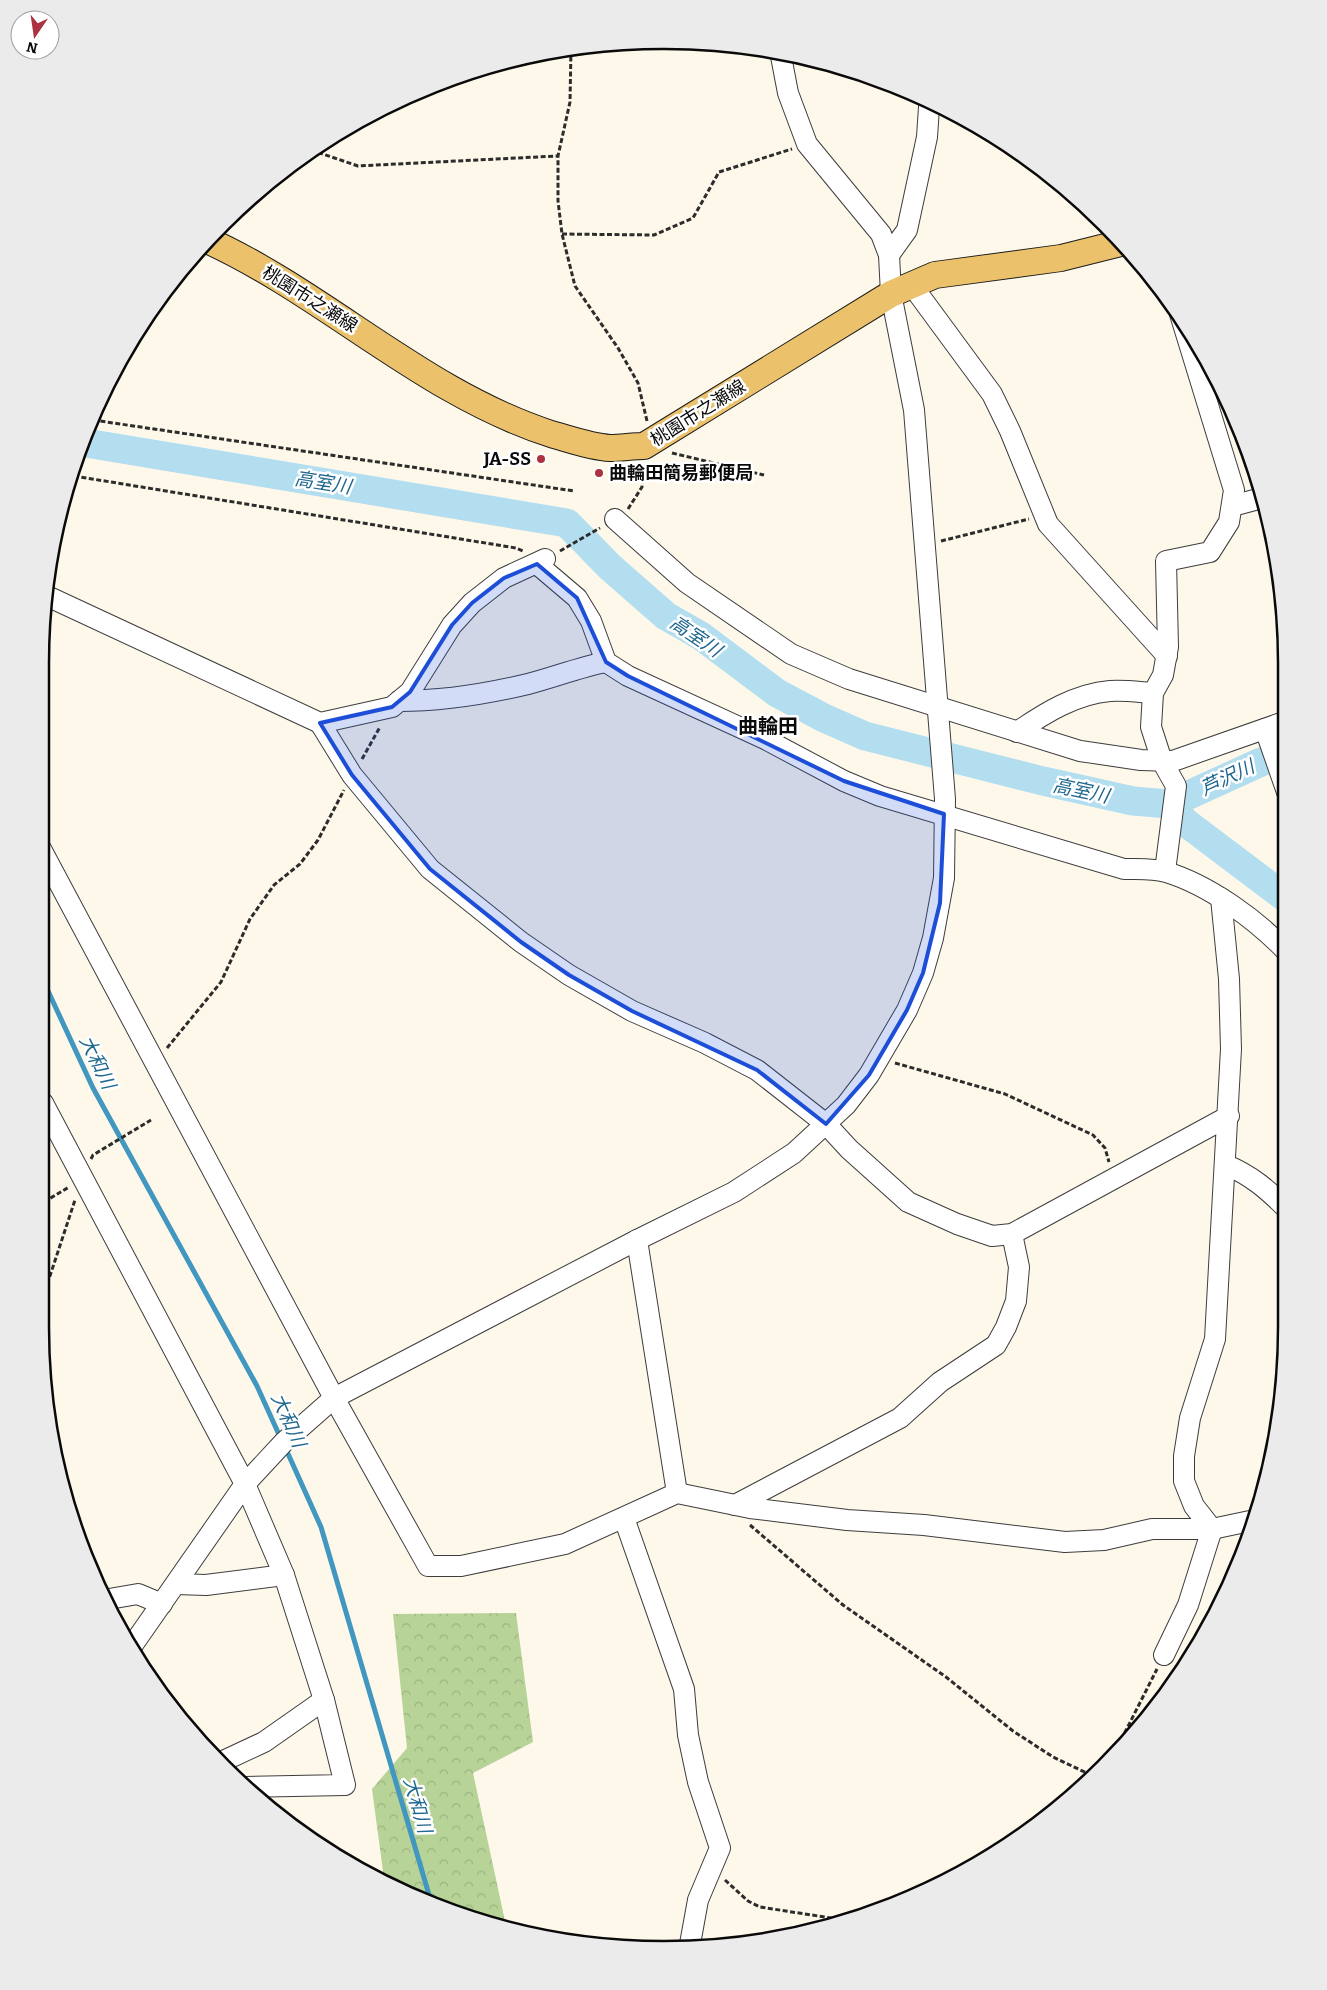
<svg xmlns="http://www.w3.org/2000/svg" width="1327" height="1990" viewBox="0 0 1327 1990" font-family="Bitter,'Noto Sans JP',serif">
<style>
.forest{fill:url(#forest-crowns)}
.lines{fill:none;stroke-linecap:round;stroke-linejoin:round}
.stream{stroke:#4197bf;stroke-width:5}
.river{stroke:#b3def0;stroke-width:29}
.minor-casing{stroke:#3d3d3d;stroke-width:22}
.major-casing{stroke:#1b1b1b;stroke-width:28}
.path{stroke:#2c2c2c;stroke-width:3;stroke-dasharray:5 2.5;stroke-linecap:butt}
.minor{stroke:#fff;stroke-width:20}
.major{stroke:#ebc26b;stroke-width:26}
.marked{fill:#1d4ed8;fill-opacity:0.2;stroke:#1d4ed8;stroke-width:4;stroke-linejoin:round}
.poi-dot{fill:#ac3141;stroke:#fff;stroke-width:2}
.labels{text-anchor:middle;stroke-width:5;stroke-linejoin:round;paint-order:stroke}
.street-label{font-size:18px;fill:#0a0a0a;stroke:#fff}
.poi-label{font-size:18px;font-weight:bold;fill:#0a0a0a;stroke:#fff;text-anchor:end}
.water-label{font-size:19px;font-style:italic;fill:#21688f;stroke:#fff}
.quarter-label{font-size:20px;font-weight:bold;fill:#0a0a0a;stroke:#fff}
.rim{fill:none;stroke:#0a0a0a;stroke-width:2.5}
</style>
<defs>
<pattern id="forest-crowns" width="20" height="18" patternUnits="userSpaceOnUse" patternTransform="scale(1.25)"><rect width="20" height="18" fill="#b7d398"/><path d="M2 6a3 3 0 1 1 6 0M12 15a3 3 0 1 1 6 0" fill="none" stroke="#9cb482"/></pattern>
</defs>
<rect width="100%" height="100%" fill="#fdf8ea"/>
<polygon class="forest" points="516,1613 533,1742 473,1773 507,1930 425,1903 384,1879 372,1789 407,1748 393,1614"/>
<g class="lines">
<g class="stream">
<polyline points="42,978 93,1088 257,1386 281,1439"/>
<polyline points="285,1447 321,1527 432,1905"/>
</g>
<g class="river">
<polyline points="86,443 567,523 610,567 666,616 701,636 777,693 824,718 865,736 1043,781 1133,801 1169,804 1185,822 1287,899"/>
<polyline points="1169,804 1261,762 1287,754"/>
</g>
<g class="minor-casing">
<g id="minor">
<polyline points="889,255 907,230 927,137 929,107 934,105"/>
<polyline points="911,284 992,394 1010,431 1048,524 1167,656"/>
<polyline points="1232,506 1262,498"/>
<polyline points="615,519 687,583 791,654 849,679 1080,751 1141,760 1173,761 1287,721"/>
<path d="M537 564 577 598 591 621 606 662 628 676 765 739 844 781 880 796 1124 869C1137 869 1154 868 1166 872 1209 885 1257 920 1287 952"/>
<polyline points="47,596 320,723 392,707 410,692 452,625 472,603 504,578 545,559"/>
<path d="M399 701C442 701 486 694 528 684 555 677 580 667 606 662"/>
<polyline points="320,723 352,775 430,869 521,942 569,975 632,1011 705,1043 757,1070 826,1124 849,1149 908,1202 957,1224 992,1236 1012,1234 1229,1116"/>
<polyline points="1265,729 1287,792"/>
<path d="M1017 732C1045 713 1075 694 1110 691 1124 690 1139 692 1153 693"/>
<polyline points="41,849 334,1398 428,1566 461,1566 565,1544 677,1493 750,1508 847,1520 924,1525 1065,1542 1104,1540 1152,1529 1212,1529 1250,1521"/>
<polyline points="1165,871 1176,786 1162,761 1151,727 1153,693 1163,675 1168,647 1166,561 1210,552 1229,522 1234,490 1180,314"/>
<polyline points="43,1103 245,1484 284,1575 324,1700 345,1785 246,1787"/>
<path d="M1226 1165C1251 1175 1268 1190 1287 1209"/>
<polyline points="637,1240 677,1493"/>
<polyline points="735,1505 900,1418 940,1382 996,1345 1006,1327 1016,1301 1019,1267 1012,1234"/>
<polyline points="624,1518 684,1689 688,1735 698,1782 720,1848 698,1900 690,1944"/>
<polyline points="176,1584 206,1585 284,1575"/>
<polyline points="109,1599 138,1594 162,1604"/>
<polyline points="132,1646 245,1484 284,1442 334,1398 637,1240 734,1192 794,1153 846,1105 869,1075 907,1010 923,973 933,938 944,878 945,799 914,410 891,294 889,255 881,234 807,144 788,93 780,51"/>
<polyline points="1164,1655 1188,1605 1212,1529 1194,1506 1184,1481 1184,1456 1190,1418 1215,1339 1231,1049 1229,979 1221,898"/>
<polyline points="219,1763 264,1742 324,1700"/>
</g>
</g>
<g class="major-casing">
<path id="major" d="M207 240C327 295 424 393 551 434 569 439 591 447 610 448 621 448 633 446 644 446L891 294 935 275 1061 258 1121 243"/>
</g>
<g class="path">
<polyline points="571,49 570,102 558,156 558,201 562,234 575,286 618,348 638,383 647,421"/>
<polyline points="311,150 358,166 558,156"/>
<polyline points="562,234 654,235 693,218 719,172 792,149"/>
<polyline points="93,420 574,491"/>
<polyline points="672,453 764,475"/>
<polyline points="74,476 516,548 523,551"/>
<polyline points="628,509 642,487 643,465"/>
<polyline points="941,541 1029,519"/>
<polyline points="560,551 600,528"/>
<polyline points="362,759 380,727"/>
<polyline points="167,1048 221,982 250,919 274,885 300,864 318,840 344,790"/>
<polyline points="895,1063 1005,1094 1093,1135 1105,1148 1109,1162"/>
<polyline points="91,1159 93,1155 151,1120"/>
<polyline points="44,1202 69,1187"/>
<polyline points="45,1291 75,1200"/>
<polyline points="750,1525 843,1605 946,1677 1013,1731 1053,1757 1093,1776"/>
<polyline points="1111,1760 1157,1669"/>
<polyline points="725,1880 748,1901 760,1907 844,1920"/>
</g>
<use href="#minor" class="minor"/>
<use href="#major" class="major"/>
</g>
<path class="marked" d="M537 564 577 598 606 662 628 676 844 781 944 814 940 903 923 973 907 1010 869 1075 826 1124 757 1070 632 1011 569 975 521 942 430 869 352 775 320 723 392 707 410 692 452 625 472 603 504 578Z"/>
<g class="poi-dot">
<circle cx="541" cy="459" r="5"/>
<circle cx="599" cy="473" r="5"/>
</g>
<g class="labels">
<g class="street-label">
<text transform="translate(310 299) rotate(32)" y="6">桃園市之瀬線</text>
<text transform="translate(698 413) rotate(-32)" y="6">桃園市之瀬線</text>
</g>
<g class="poi-label">
<text x="531" y="465">JA-SS</text>
<text x="609" y="479" text-anchor="start">曲輪田簡易郵便局</text>
</g>
<g class="water-label">
<text transform="translate(323 482) rotate(9)" y="7">高室川</text>
<text transform="translate(696 636) rotate(34)" y="7">高室川</text>
<text transform="translate(1227 777) rotate(-25)" y="7">芦沢川</text>
<text transform="translate(1081 790) rotate(12)" y="7">高室川</text>
<text transform="translate(98 1062) rotate(64)" y="7">大和川</text>
<text transform="translate(289 1420) rotate(66)" y="7">大和川</text>
<text transform="translate(418 1805) rotate(74)" y="7">大和川</text>
</g>
<g class="quarter-label">
<text x="768" y="733">曲輪田</text>
</g>
</g>
<path d="M0 0H1327V1990H0ZM663 49H664A614 614 0 0 1 1278 663V1327A614 614 0 0 1 664 1941H663A614 614 0 0 1 49 1327V663A614 614 0 0 1 663 49Z" fill="#ebebeb" fill-rule="evenodd"/>
<path class="rim" d="M663 49H664A614 614 0 0 1 1278 663V1327A614 614 0 0 1 664 1941H663A614 614 0 0 1 49 1327V663A614 614 0 0 1 663 49Z"/>
<g transform="translate(35 35) rotate(193)"><circle r="24" fill="#ffffff" stroke="#9d9d9d"/>
<path d="M0-4L9 19L0 12L-9 19Z" fill="#ac3141"/>
<text y="-8" font-size="14" font-weight="bold" text-anchor="middle" fill="#0a0a0a">N</text>
</g>
</svg>
